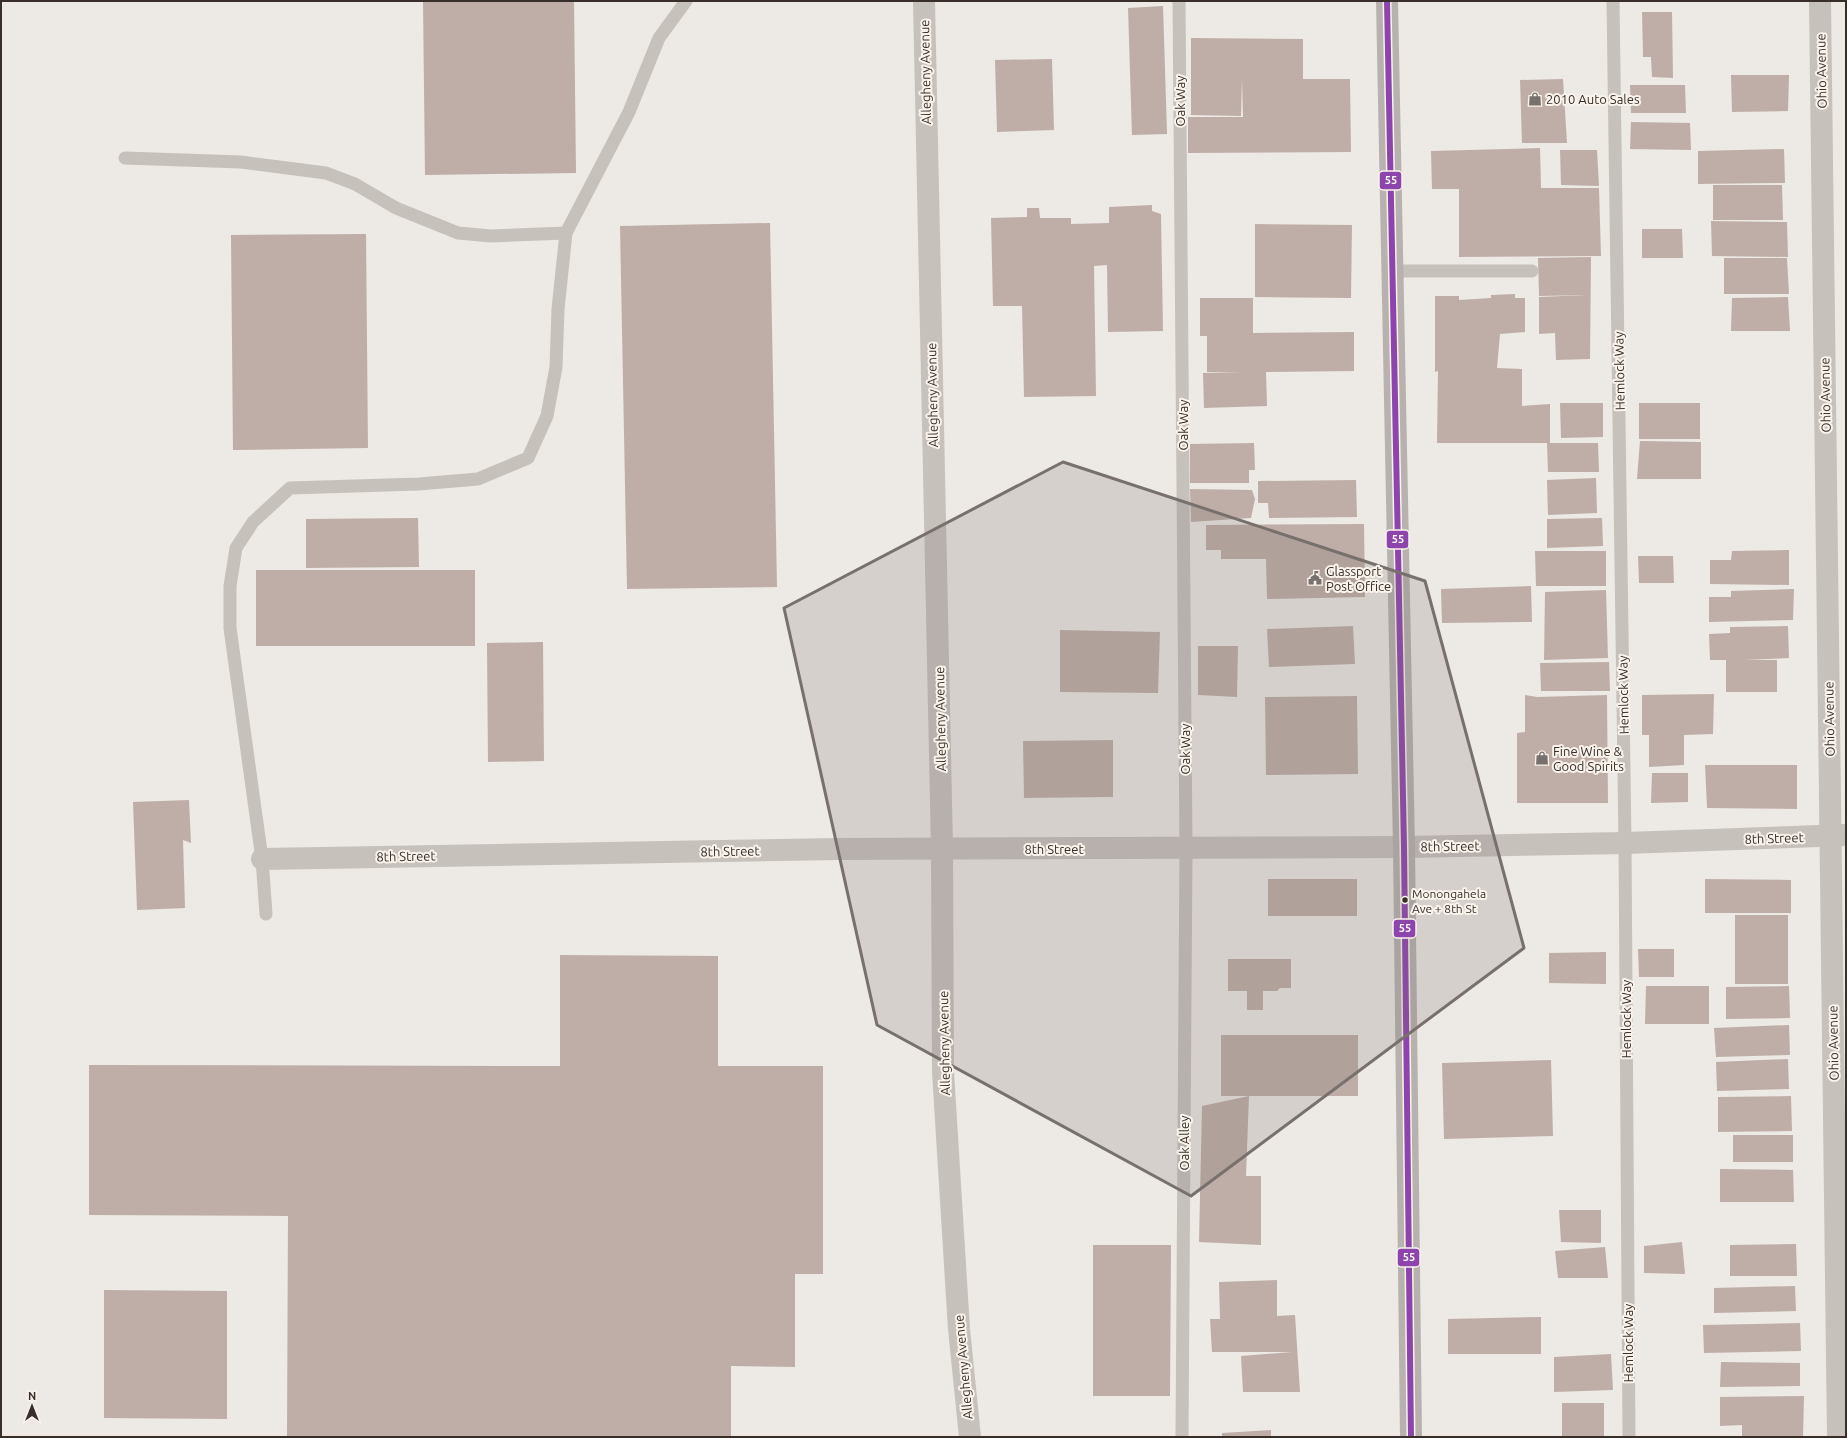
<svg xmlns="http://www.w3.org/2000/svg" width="1847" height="1438" viewBox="0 0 1847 1438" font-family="Ubuntu,sans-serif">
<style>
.building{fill:#bfaea7}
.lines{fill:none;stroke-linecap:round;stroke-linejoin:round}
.lane{stroke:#c7c1bc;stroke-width:13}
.street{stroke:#c7c1bc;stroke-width:22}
.secondary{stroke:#b7b2ad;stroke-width:22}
.bus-1-casing{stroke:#f9f3ec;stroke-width:9}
.bus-1{stroke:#8e44ad;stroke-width:6}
.marked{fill:#77706c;fill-opacity:0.2;stroke:#77706c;stroke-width:3;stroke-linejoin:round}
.bus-dot{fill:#382f2b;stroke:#f9f3ec;stroke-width:1.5}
.labels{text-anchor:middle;stroke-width:4;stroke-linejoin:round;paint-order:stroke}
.bus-label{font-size:12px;fill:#382f2b;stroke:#f9f3ec;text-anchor:start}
.street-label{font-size:13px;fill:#382f2b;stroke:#f9f3ec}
.poi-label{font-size:13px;fill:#382f2b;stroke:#f9f3ec;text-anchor:start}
.line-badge{stroke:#f9f3ec;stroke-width:1.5}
.badge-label{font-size:11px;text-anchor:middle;font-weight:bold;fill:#fff}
</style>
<rect width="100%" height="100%" fill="#ede9e4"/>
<g class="building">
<polygon points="423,1 574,1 576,173 425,175"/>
<polygon points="1163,6 1167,134 1132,135 1128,8"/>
<polygon points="1642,12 1672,12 1673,78 1652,77 1651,57 1643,57"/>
<polygon points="1191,38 1303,39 1303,79 1350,79 1351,152 1188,153 1188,117 1243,117 1242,79 1241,116 1191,115"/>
<polygon points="1052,59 1054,130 997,132 995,60"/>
<polygon points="1731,75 1789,75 1788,111 1732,112"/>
<polygon points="1563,79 1567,143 1522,143 1520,80"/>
<polygon points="1630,85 1685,85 1686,113 1631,113"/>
<polygon points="1631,122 1690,123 1691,150 1630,149"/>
<polygon points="1540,148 1541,188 1599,188 1601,256 1459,257 1459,189 1432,189 1431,151"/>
<polygon points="1784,149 1785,183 1698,184 1698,151"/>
<polygon points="1560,150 1597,150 1599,186 1561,185"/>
<polygon points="1713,185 1782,185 1783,220 1713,220"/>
<polygon points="1152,205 1152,211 1161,214 1163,331 1108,332 1107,265 1094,266 1096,396 1024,397 1022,306 993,306 991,218 1027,217 1027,208 1039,208 1040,218 1071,218 1071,224 1109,223 1109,207"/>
<polygon points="1711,221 1787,222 1788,257 1712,256"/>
<polygon points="770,223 777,587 627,589 620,226"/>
<polygon points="1255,224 1352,225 1351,298 1255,297"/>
<polygon points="1642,229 1682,229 1683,258 1642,258"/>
<polygon points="366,234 368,448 233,450 231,235"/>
<polygon points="1591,257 1590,359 1556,360 1555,333 1539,334 1539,297 1586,295 1539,296 1538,258"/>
<polygon points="1724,258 1787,258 1789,294 1724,294"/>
<polygon points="1515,294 1515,298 1525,298 1525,332 1500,334 1497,368 1522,369 1522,406 1550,404 1550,443 1598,443 1599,472 1548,472 1547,443 1437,443 1438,371 1435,372 1435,296 1459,296 1459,300 1491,298 1491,295"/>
<polygon points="1788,297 1790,331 1731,331 1732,298"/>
<polygon points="1200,298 1253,298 1253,333 1354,332 1354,371 1266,372 1267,406 1204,408 1203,373 1241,372 1207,372 1207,336 1200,336"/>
<polygon points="1560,403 1603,403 1603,437 1561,438"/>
<rect x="1639" y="403" width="61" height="36"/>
<polygon points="1640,441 1701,442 1701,479 1637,479"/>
<polygon points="1254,443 1255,470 1249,470 1249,483 1190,483 1190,444"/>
<polygon points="1596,478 1597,513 1548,515 1547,480"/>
<polygon points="1356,480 1357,517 1269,518 1268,503 1258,503 1258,481"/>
<polygon points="1190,489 1252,490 1255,499 1251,518 1191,522"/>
<polygon points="418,518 419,567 306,568 306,519"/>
<polygon points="1602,518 1603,546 1547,548 1547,519"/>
<polygon points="1364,524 1365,597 1267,599 1266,559 1221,559 1221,550 1206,550 1206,525"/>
<polygon points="1789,550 1789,585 1710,584 1710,560 1731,560 1732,551"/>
<polygon points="1535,551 1606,551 1606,586 1536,586"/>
<polygon points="1638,556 1673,556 1674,583 1639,583"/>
<rect x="256" y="570" width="219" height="76"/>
<polygon points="1531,586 1532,622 1442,623 1441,589"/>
<polygon points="1794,589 1793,620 1709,622 1709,597 1731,597 1731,591"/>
<polygon points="1606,590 1608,658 1544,660 1545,592"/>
<polygon points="1353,626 1355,664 1269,667 1267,629"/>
<polygon points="1788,626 1789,658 1745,660 1777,660 1777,692 1726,692 1726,660 1710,660 1709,634 1730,633 1730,627"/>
<polygon points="1060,630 1160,632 1158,693 1060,692"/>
<polygon points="543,642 544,761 488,762 487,643"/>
<polygon points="1198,646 1238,646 1237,697 1198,695"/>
<polygon points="1609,662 1610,691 1541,691 1540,663"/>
<polygon points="1714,694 1713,734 1684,735 1684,765 1649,767 1649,735 1642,735 1642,695"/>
<polygon points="1525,695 1537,697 1607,695 1608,803 1517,803 1517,733 1525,732"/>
<polygon points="1357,696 1358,774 1266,775 1265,697"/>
<polygon points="1113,740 1113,797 1024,798 1023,741"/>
<polygon points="1705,765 1797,765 1797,809 1707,808"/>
<polygon points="1652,773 1688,773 1688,802 1651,803"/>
<polygon points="189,800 191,843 183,840 185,908 137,910 133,802"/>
<rect x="1268" y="879" width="89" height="37"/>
<polygon points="1705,879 1791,880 1791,913 1705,913"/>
<rect x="1735" y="915" width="53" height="69"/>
<polygon points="1638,949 1674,949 1674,977 1639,977"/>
<polygon points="1606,952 1606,984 1549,983 1549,953"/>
<polygon points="560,955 718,956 718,1066 823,1066 823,1274 795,1274 795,1367 731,1366 731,1437 287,1437 288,1216 89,1215 89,1065 560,1066"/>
<polygon points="1228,959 1291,959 1291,988 1280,988 1277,991 1263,991 1263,1010 1247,1010 1247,991 1228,991"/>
<polygon points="1646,986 1709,986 1709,1024 1645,1024"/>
<polygon points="1789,986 1790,1018 1726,1019 1726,987"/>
<polygon points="1789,1025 1790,1055 1716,1057 1714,1028"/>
<rect x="1221" y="1035" width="137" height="61"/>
<polygon points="1788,1059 1789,1089 1717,1091 1716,1062"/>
<polygon points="1551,1060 1553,1136 1444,1139 1442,1063"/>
<polygon points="1249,1096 1246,1176 1261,1176 1261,1245 1199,1242 1202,1106"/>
<polygon points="1791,1096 1792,1131 1718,1132 1718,1097"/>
<rect x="1733" y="1135" width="60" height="27"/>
<polygon points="1720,1169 1793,1170 1794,1202 1720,1202"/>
<polygon points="1559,1210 1601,1210 1601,1243 1561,1242"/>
<polygon points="1682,1242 1685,1274 1644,1273 1644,1246"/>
<polygon points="1796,1244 1797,1276 1730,1276 1730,1245"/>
<polygon points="1093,1245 1171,1245 1170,1396 1093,1396"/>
<polygon points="1605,1247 1608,1278 1558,1278 1555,1251"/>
<polygon points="1277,1280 1277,1316 1295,1315 1300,1392 1243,1392 1241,1356 1292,1352 1212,1352 1210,1319 1220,1319 1219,1282"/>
<polygon points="1795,1286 1796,1311 1714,1313 1714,1288"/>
<polygon points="104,1290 227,1291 227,1419 104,1418"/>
<polygon points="1541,1317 1541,1354 1448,1354 1448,1319"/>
<polygon points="1800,1323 1801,1351 1704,1353 1703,1325"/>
<polygon points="1611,1354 1613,1390 1554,1392 1554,1357"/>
<polygon points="1721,1362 1800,1363 1800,1386 1720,1387"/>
<polygon points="1804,1396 1803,1437 1742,1437 1742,1425 1720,1426 1720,1397"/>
<rect x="1562" y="1403" width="42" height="34"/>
<polygon points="1271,1430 1271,1437 1222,1437 1222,1433"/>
</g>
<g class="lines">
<g class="lane">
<polyline points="1179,1 1186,849 1182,1437"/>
<polyline points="1613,1 1625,843 1629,1437"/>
<polyline points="125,158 241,162 326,173 355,184 396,208 458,233 491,236 566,233"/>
<polyline points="1392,271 1532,271"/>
<polyline points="266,914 262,859 230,628 230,586 236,548 253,522 290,488 419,484 478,479 528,458 547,416 556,367 558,309 566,233 629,112 659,38 686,1"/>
</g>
<g class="street">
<polyline points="924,1 942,849 943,1072 959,1329 970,1437"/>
<polyline points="1820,1 1838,1437"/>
<polyline points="262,859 838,849 1404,847 1625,843 1846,835"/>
</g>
<polyline class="secondary" points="1387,1 1404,847 1411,1437"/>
<g class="bus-1-casing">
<polyline id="bus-1" points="1387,1 1404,847 1411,1437"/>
</g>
<use href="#bus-1" class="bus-1"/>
</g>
<path class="marked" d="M1063 462 1425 581 1524 948 1191 1196 877 1025 784 608Z"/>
<defs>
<g id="shop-bare" transform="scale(1.08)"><path d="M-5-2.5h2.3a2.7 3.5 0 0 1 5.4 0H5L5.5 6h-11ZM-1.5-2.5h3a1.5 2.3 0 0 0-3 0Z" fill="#77706c" stroke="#f9f3ec" stroke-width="2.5" paint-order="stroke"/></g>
<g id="civic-bare" transform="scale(1.08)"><path d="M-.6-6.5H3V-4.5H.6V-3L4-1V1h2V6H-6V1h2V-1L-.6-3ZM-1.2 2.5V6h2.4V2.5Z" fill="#77706c" stroke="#f9f3ec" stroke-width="2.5" paint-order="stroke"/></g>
</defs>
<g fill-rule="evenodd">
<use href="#shop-bare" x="1535" y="99"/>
<use href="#civic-bare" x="1315" y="578"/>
<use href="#shop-bare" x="1542" y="758"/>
</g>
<circle class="bus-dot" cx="1405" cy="900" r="3.5"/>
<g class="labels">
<g class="bus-label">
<text x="1412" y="898">Monongahela<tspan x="1412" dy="15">Ave + 8th St</tspan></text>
</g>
<g class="street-label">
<text transform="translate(1821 71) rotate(-91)" y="5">Ohio Avenue</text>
<text transform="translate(925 72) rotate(-91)" y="5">Allegheny Avenue</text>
<text transform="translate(1180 101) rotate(-90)" y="5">Oak Way</text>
<text transform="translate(1619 371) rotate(-91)" y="5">Hemlock Way</text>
<text transform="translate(932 395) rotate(-91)" y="5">Allegheny Avenue</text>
<text transform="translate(1825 395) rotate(-91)" y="5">Ohio Avenue</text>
<text transform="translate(1183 425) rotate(-90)" y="5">Oak Way</text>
<text transform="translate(1623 695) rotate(-91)" y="5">Hemlock Way</text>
<text transform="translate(940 719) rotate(-91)" y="5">Allegheny Avenue</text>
<text transform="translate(1829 719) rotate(-91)" y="5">Ohio Avenue</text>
<text transform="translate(1185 749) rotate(-90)" y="5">Oak Way</text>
<text transform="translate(1774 838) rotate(-2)" y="5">8th Street</text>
<text transform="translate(1450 846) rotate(-1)" y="5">8th Street</text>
<text x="1054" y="854">8th Street</text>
<text transform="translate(730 851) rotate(-1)" y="5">8th Street</text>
<text transform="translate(406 856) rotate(-1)" y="5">8th Street</text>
<text transform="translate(1626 1019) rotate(-90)" y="5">Hemlock Way</text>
<text transform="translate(944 1043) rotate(-91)" y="5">Allegheny Avenue</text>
<text transform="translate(1833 1043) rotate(-91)" y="5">Ohio Avenue</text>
<text transform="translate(1184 1143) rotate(-90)" y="5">Oak Alley</text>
<text transform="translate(1628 1343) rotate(-90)" y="5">Hemlock Way</text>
<text transform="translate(963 1367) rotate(-95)" y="5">Allegheny Avenue</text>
</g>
<g class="poi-label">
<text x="1546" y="104">2010 Auto Sales</text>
<text x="1326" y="576">Glassport<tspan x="1326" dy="15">Post Office</tspan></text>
<text x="1553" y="756">Fine Wine &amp;<tspan x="1553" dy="15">Good Spirits</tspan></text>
</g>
</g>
<g class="line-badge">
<rect x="1379" y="171" width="23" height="19" rx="4" fill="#8e44ad"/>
<rect x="1386" y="530" width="23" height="19" rx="4" fill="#8e44ad"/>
<rect x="1393" y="919" width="23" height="19" rx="4" fill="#8e44ad"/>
<rect x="1397" y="1248" width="23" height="19" rx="4" fill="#8e44ad"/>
</g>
<g class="badge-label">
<text x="1391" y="184">55</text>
<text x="1398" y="543">55</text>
<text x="1405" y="932">55</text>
<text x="1409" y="1261">55</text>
</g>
<rect width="1847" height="1438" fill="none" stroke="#382f2b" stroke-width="4"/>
<g transform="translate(32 1406)" stroke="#f9f3ec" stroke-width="3" paint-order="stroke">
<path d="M0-3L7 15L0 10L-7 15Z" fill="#382f2b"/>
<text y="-6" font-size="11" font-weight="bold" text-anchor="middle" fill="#382f2b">N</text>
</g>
</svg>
